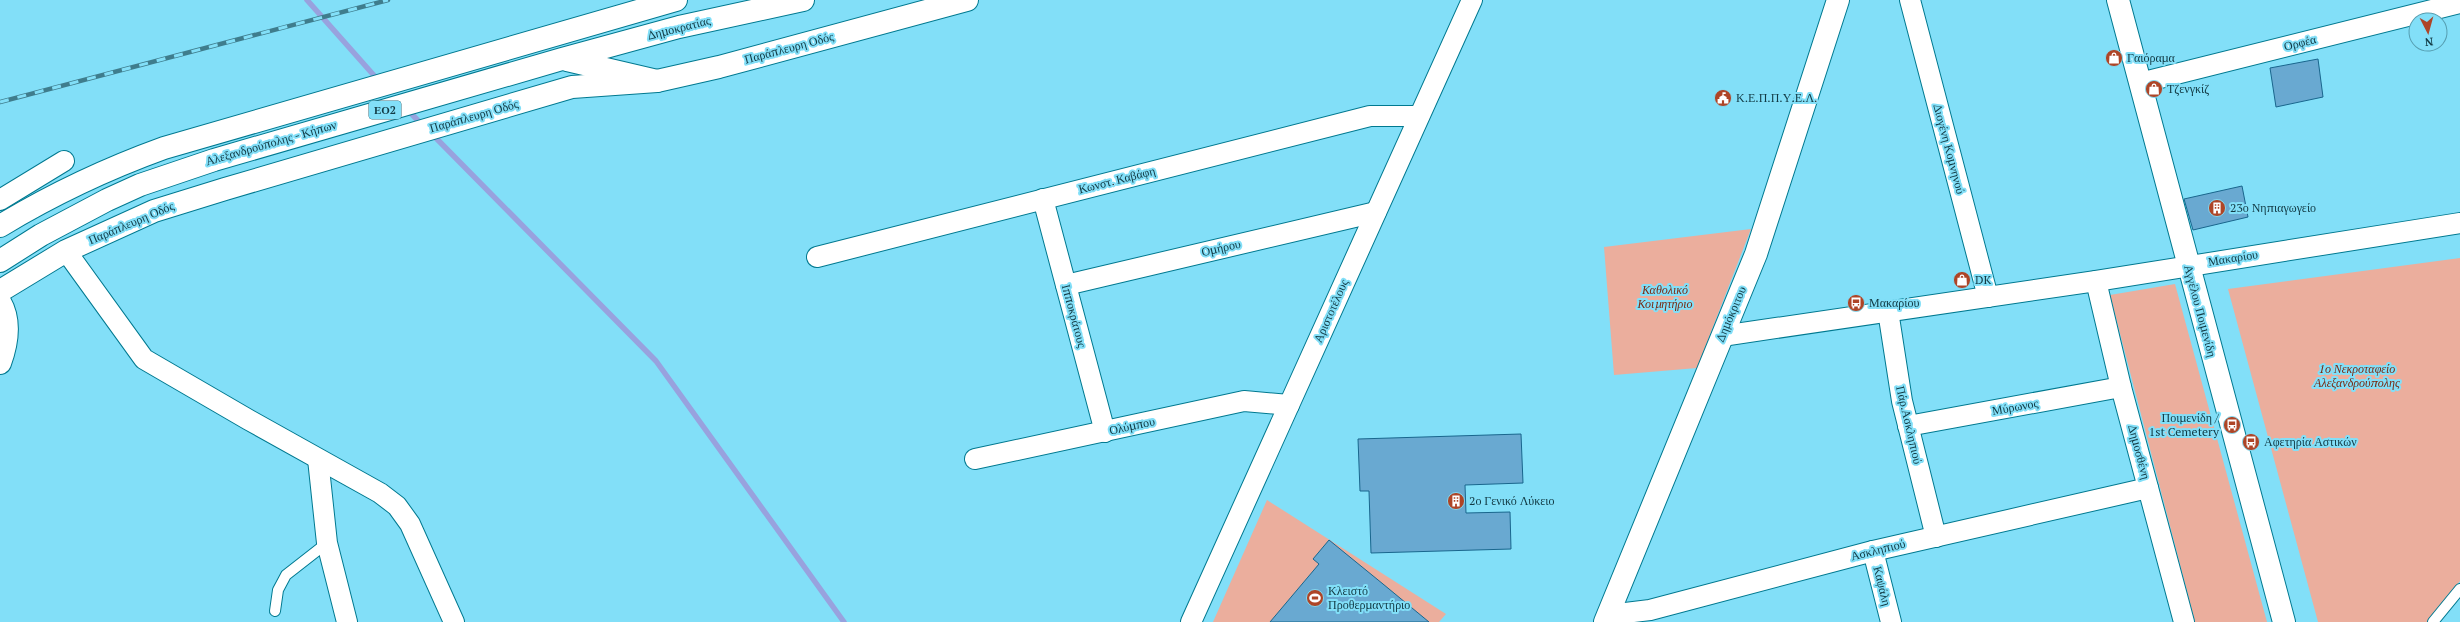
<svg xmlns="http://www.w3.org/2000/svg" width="2460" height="622" viewBox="0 0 2460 622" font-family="'PT Serif',serif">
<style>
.green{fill:#ebae9d}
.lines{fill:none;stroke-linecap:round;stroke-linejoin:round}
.stream{stroke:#98a2de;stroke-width:5.5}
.building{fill:#69a9d1;stroke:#19668d}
.service-casing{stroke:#007990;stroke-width:12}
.minor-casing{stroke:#007990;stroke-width:22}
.tertiary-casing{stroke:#007990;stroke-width:24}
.trunk-casing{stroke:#007990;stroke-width:24}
.service{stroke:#fff;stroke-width:10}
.minor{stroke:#fff;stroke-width:20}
.tertiary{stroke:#fff;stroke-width:22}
.trunk{stroke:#fff;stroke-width:22}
.rail-casing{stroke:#3f7d8d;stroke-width:4.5}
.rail{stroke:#82dff8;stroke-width:3;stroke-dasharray:9;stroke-linecap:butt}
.labels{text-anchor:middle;stroke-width:4;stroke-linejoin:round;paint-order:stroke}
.shield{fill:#82dff8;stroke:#346c7a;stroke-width:1}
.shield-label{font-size:11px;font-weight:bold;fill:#123a44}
.street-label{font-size:12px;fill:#123a44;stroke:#82dff8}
.poi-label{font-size:12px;fill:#123a44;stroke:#82dff8;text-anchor:start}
.park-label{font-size:12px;font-style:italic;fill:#7a2a12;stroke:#82dff8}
</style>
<rect width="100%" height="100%" fill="#82dff8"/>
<g class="green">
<polygon points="1751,229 1697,368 1614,375 1604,247"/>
<polygon points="2460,258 2460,581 2427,622 2318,622 2228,289"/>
<polygon points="2175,284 2267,622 2195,622 2110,295"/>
<polygon points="1267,500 1446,614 1439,622 1213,622"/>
</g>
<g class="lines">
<g class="stream">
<polyline points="307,0 378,80"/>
<polyline points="407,109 423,126"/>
<polyline points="431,133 656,361 844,622"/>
</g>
</g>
<g class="building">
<polygon points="2318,59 2323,97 2276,107 2270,68"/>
<polygon points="2242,186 2248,217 2193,230 2184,199"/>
<polygon points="1521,434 1523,483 1465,485 1466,513 1510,512 1511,549 1371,553 1369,491 1360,491 1358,439"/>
<polygon points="1329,540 1383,584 1429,622 1270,622 1319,564 1313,559"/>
</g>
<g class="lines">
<g class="service-casing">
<g id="service">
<polyline points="275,611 278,590 286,575 327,543"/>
<polyline points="2433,622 2460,589"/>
</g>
</g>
<g class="minor-casing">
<g id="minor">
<polyline points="1910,0 1988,297"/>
<polyline points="2140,83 2460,3"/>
<polyline points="1043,199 1105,432"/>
<polyline points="0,200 64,161"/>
<polyline points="66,251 144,359 249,420 380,493 397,506 410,524 454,622"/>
<polyline points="817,257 1370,116 1419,116"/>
<polyline points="2096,281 2121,387 2184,622"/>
<polyline points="1066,285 1376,212"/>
<polyline points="1888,311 1902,401 1936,537"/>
<polyline points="1722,336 2096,281 2460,223"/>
<polyline points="1908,426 2121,387"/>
<polyline points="318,459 327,543 347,622"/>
<polyline points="975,459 1244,401 1289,405"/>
<polyline points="1873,551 1891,622"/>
<polyline points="1609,615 1650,610 1873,551 2148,488"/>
<polyline points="1191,622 1472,0"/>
</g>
</g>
<g class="tertiary-casing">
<g id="tertiary">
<polyline points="2118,0 2284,622"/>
<polyline points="0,291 66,251 154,211 225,189 572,87 657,81 719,67 967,0"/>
<path d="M0 302C11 321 7 344 0 363"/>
<polyline points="1605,622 1756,254 1838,0"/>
</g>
</g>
<g class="trunk-casing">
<g id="trunk">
<polyline points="567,60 657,81"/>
<path d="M0 226C53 194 106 169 164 148L676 0"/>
<polyline points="0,261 41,235 107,200 140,185 214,160 562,59 679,27 803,0"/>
</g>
</g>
<use href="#service" class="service"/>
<use href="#minor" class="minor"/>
<use href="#tertiary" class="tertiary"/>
<use href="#trunk" class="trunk"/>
<g class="rail-casing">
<polyline id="rail" points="0,102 388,0"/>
</g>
<use href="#rail" class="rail"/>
</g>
<defs>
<g id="shop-disc" transform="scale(0.9)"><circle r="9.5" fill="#ae4527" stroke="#82dff8"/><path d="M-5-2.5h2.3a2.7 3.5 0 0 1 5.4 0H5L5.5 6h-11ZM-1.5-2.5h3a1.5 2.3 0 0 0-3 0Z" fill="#fff"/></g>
<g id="civic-disc" transform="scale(0.9)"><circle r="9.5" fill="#ae4527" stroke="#82dff8"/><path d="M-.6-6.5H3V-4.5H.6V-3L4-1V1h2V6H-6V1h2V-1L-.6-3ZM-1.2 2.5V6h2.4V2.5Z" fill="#fff"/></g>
<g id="building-disc" transform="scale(0.9)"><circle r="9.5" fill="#ae4527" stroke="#82dff8"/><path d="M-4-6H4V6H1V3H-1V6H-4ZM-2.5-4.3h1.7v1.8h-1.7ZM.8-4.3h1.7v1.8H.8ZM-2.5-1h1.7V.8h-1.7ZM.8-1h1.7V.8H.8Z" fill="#fff"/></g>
<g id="bus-disc" transform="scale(0.9)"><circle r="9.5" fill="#ae4527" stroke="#82dff8"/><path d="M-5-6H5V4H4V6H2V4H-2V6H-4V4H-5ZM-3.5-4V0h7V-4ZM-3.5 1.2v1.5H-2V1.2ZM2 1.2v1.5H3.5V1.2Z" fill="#fff"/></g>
<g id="stadium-disc" transform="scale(0.9)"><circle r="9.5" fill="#ae4527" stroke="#82dff8"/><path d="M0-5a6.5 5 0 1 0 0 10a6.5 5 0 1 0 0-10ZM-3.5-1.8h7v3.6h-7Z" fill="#fff"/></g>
</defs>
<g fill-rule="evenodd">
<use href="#shop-disc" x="2114" y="58"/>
<use href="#shop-disc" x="2154" y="89"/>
<use href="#civic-disc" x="1723" y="98"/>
<use href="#building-disc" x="2217" y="208"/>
<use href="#shop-disc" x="1962" y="280"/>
<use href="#bus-disc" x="1856" y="303"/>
<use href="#bus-disc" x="2232" y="425"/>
<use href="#bus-disc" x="2251" y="442"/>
<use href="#building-disc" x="1456" y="501"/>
<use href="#stadium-disc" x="1315" y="598"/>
</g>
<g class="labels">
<rect class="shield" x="369" y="101" width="32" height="18" rx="3"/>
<g class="shield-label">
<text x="385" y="114">ΕΟ2</text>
</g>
<g class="street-label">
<text transform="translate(679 28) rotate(-14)" y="4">Δημοκρατίας</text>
<text transform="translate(2300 43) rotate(-14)" y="4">Ορφέα</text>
<text transform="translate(789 48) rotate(-15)" y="4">Παράπλευρη Οδός</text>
<text transform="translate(474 116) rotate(-16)" y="4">Παράπλευρη Οδός</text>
<text transform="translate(271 143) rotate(-16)" y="4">Αλεξανδρούπολης - Κήπων</text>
<text transform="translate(1949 149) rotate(75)" y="4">Διογένη Κομνηνού</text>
<text transform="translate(1117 180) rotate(-14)" y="4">Κωνστ. Καβάφη</text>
<text transform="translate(131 223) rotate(-23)" y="4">Παράπλευρη Οδός</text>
<text transform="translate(1221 248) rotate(-13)" y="4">Ομήρου</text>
<text transform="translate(2233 258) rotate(-9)" y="4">Μακαρίου</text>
<text transform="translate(1331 311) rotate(-66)" y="4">Αριστοτέλους</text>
<text transform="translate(2200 311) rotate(75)" y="4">Αγγέλου Ποιμενίδη</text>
<text transform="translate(1731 314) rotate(-67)" y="4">Δημόκριτου</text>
<text transform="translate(1074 316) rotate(75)" y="4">Ιπποκράτους</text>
<text transform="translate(2015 407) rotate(-10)" y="4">Μύρωνος</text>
<text transform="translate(1909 425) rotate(77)" y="4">Πάρ.Ασκληπιού</text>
<text transform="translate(1132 426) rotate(-12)" y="4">Ολύμπου</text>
<text transform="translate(2139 452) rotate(75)" y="4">Δημοσθένη</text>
<text transform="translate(1878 550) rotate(-14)" y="4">Ασκληπιού</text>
<text transform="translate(1882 586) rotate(76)" y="4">Καψάλη</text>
</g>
<g class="poi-label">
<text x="2127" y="62">Γαιόραμα</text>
<text x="2167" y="93">Τζενγκίζ</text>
<text x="1736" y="102">Κ.Ε.Π.Π.Υ.Ε.Λ.</text>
<text x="2230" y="212">23ο Νηπιαγωγείο</text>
<text x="1975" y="284">DK</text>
<text x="1869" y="307">Μακαρίου</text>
<text x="2219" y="422" text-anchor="end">Ποιμενίδη /<tspan x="2219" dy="14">1st Cemetery</tspan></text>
<text x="2264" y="446">Αφετηρία Αστικών</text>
<text x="1469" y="505">2ο Γενικό Λύκειο</text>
<text x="1328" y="595">Κλειστό<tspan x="1328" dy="14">Προθερμαντήριο</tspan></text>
</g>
<g class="park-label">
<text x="1665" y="294">Καθολικό<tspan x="1665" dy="14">Κοιμητήριο</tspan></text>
<text x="2357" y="373">1ο Νεκροταφείο<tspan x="2357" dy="14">Αλεξανδρούπολης</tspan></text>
</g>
</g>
<g transform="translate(2428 32) rotate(174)"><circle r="19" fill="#82dff8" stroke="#559db0"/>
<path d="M0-3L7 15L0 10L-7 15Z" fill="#ae4527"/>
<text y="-6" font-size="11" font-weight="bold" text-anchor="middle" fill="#123a44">N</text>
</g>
</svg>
